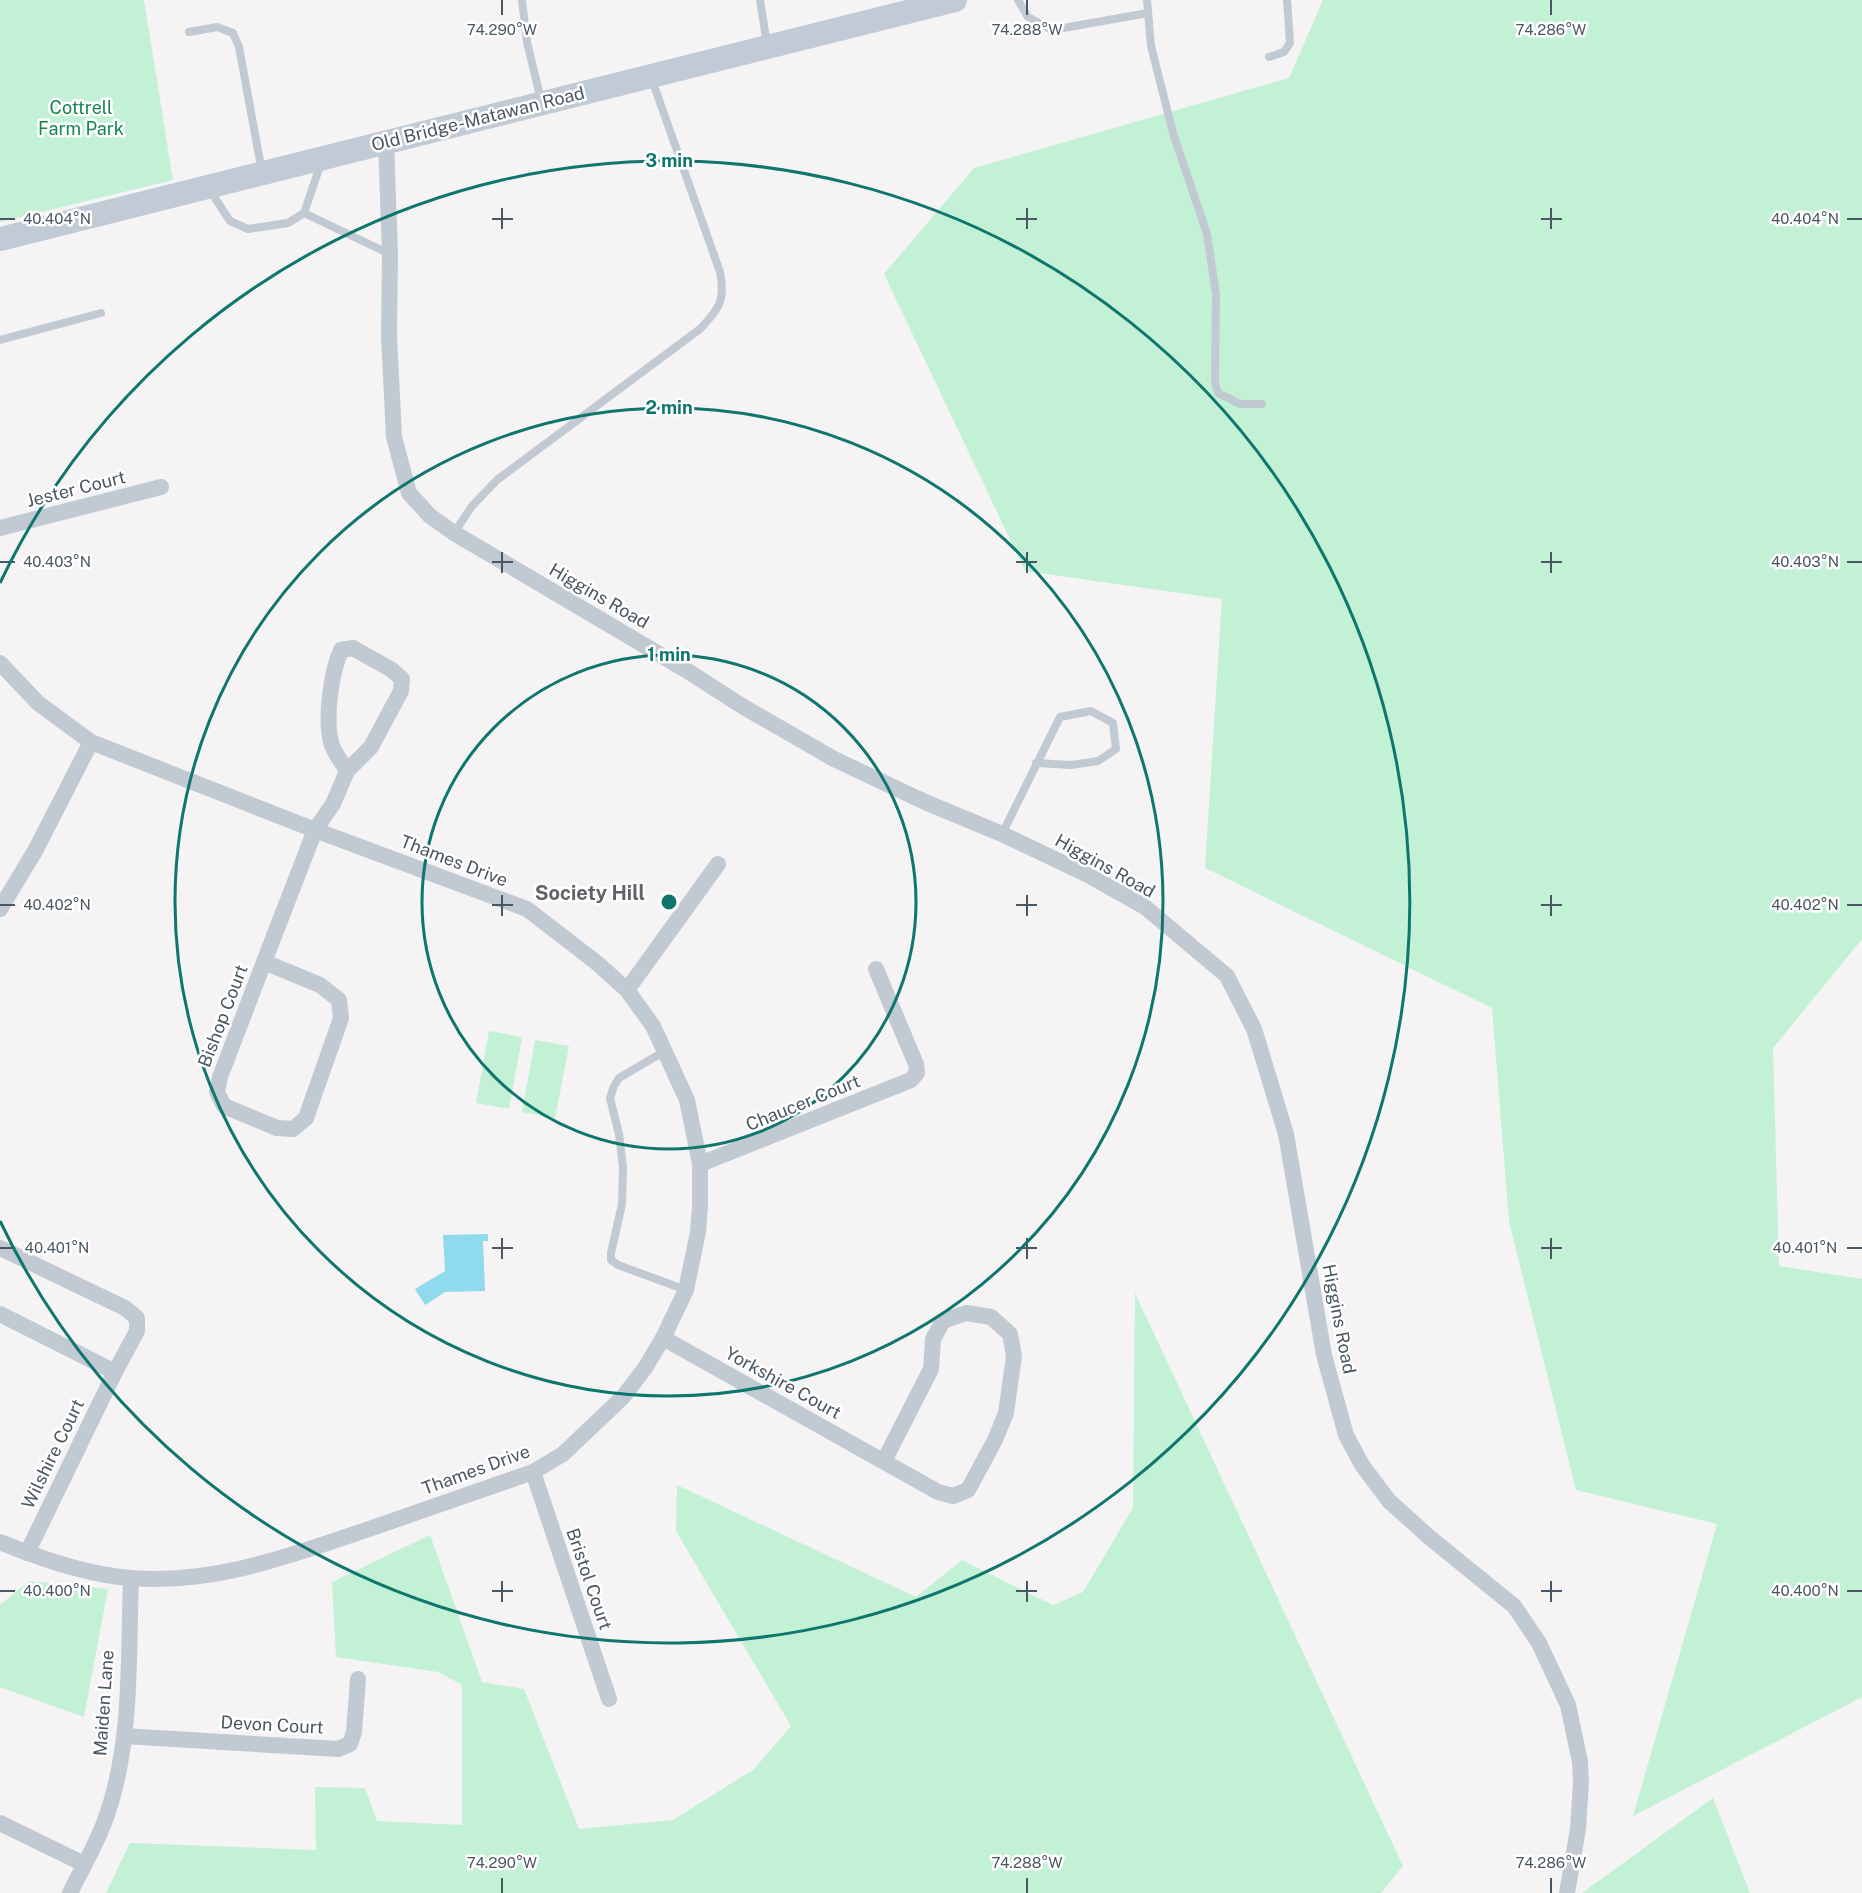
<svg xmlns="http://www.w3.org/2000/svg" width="1862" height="1893" viewBox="0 0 1862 1893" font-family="'Public Sans',sans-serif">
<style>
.green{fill:#c3f1d5}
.water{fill:#90daee}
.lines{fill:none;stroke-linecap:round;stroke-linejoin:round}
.lane{stroke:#c1cad2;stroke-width:8}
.street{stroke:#c1cad2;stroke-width:16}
.secondary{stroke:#c1cbd6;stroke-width:24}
.ticks{fill:none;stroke:#4a5661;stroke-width:2}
.ring{fill:none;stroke:#0f766e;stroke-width:3}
.labels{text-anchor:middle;stroke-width:5;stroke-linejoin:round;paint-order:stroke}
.park-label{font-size:18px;fill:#17864f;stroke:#fff}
.street-label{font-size:18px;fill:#4a5661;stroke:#fff}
.neighbourhood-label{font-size:20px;font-weight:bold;fill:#5f6368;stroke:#fff}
.ticks-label{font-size:15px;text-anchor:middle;fill:#4a5661;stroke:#fff;stroke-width:5;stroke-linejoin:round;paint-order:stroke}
.centre{fill:#0f766e;stroke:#fff;stroke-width:3}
.ring-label{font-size:18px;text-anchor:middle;font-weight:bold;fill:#0f766e;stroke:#fff;stroke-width:5;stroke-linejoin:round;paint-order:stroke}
</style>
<rect width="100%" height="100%" fill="#f5f3f3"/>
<g class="green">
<polygon points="0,0 144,0 173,180 0,222"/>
<polygon points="1323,0 1862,0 1862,939 1773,1048 1779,1266 1862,1279 1862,1697 1633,1816 1717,1524 1576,1490 1509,1221 1492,1008 1205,868 1222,599 1025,571 884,274 974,168 1289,78"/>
<polygon points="489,1031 522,1037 509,1109 476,1103"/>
<polygon points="535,1040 569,1046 555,1118 522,1112"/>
<polygon points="1135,1293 1403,1866 1381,1893 106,1893 130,1843 316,1850 315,1787 365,1788 377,1821 462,1825 462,1685 438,1672 336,1657 332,1582 430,1535 482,1682 524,1689 579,1829 673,1820 754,1769 791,1726 676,1531 677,1485 916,1597 962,1560 1053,1605 1083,1592 1133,1508"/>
<polygon points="29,1581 108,1589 84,1717 0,1687 0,1605"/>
<polygon points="1713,1798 1750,1893 1582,1893"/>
</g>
<polygon class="water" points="488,1234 488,1241 483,1241 485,1291 445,1292 425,1305 415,1289 445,1271 443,1235"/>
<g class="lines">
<g class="lane">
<polyline points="522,0 527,42 541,100"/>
<polyline points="760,0 767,44"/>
<polyline points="1018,0 1028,17 1052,30 1148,13"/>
<polyline points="1147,0 1151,46 1173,133 1207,234 1216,294 1215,382 1218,393 1240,404 1262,404"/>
<polyline points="189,32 217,27 233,33 239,47 262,172"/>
<polyline points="1269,57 1284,52 1290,43 1287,0"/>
<polyline points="209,189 230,221 248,229 288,223 304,213 321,163"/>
<polyline points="304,213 390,254"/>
<polyline points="0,340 101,313"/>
<path d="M454 533 472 506 497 480 700 329C719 309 726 300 720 272L651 77"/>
<polyline points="1002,834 1060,717 1091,711 1113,723 1116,749 1098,761 1071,765 1036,763"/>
<polyline points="665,1051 619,1078 614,1086 610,1098 619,1134 623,1167 622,1204 611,1253 611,1260 618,1265 686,1290"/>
</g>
<g class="street">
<polyline points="386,141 390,254 389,336 394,437 409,493 430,516 454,533 686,670 742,706 834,759 925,802 1002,834 1088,875 1145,907 1227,976 1254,1029 1286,1134 1324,1355 1346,1435 1362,1465 1389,1501 1429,1537 1514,1606 1539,1643 1568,1705 1580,1762 1581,1783 1578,1829 1567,1893"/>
<polyline points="0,528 161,487"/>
<path d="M353 648 392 670 402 679 401 691 371 747 347 771C342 762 333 752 331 742 325 718 331 673 341 650Z"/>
<path d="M0 663 38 703 91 742 315 830 527 909 597 963 627 990 653 1026 687 1100 700 1164V1206L698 1232 686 1290 663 1338 645 1368 623 1397 563 1454 533 1472C478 1491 424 1510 369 1529 292 1555 214 1585 131 1578 87 1575 41 1559 0 1542"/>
<polyline points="0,909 35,851 91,742"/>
<polygon points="264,962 320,985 339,1000 341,1018 306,1118 293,1129 277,1128 224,1106 217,1092 220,1077"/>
<polyline points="264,962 315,830 333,804 347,771"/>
<polyline points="627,990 718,864"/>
<polyline points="700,1164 911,1080 917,1073 916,1064 876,969"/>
<polyline points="0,1248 125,1308 137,1318 137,1331 115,1372 0,1314"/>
<polyline points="663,1338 938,1492 953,1496 968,1490 995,1440 1006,1413 1014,1356 1010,1334 991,1317 966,1313 943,1321 933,1339 931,1369 884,1461"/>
<polyline points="533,1472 609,1699"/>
<polyline points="27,1553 115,1372"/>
<polyline points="124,1736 338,1749 350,1744 354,1732 358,1679"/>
<polyline points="0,1823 84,1864"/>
<path d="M70 1893C81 1870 95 1847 104 1823 133 1747 128 1658 131 1578"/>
</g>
<polyline class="secondary" points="0,239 955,0"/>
</g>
<path class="ticks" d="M502 0V15M1027 0V15M1551 0V15M502 208V229M1027 208V229M1551 208V229M0 219H15M492 219H513M1016 219H1037M1541 219H1562M1847 219H1862M502 552V573M1027 552V573M1551 552V573M0 562H15M492 562H513M1016 562H1037M1541 562H1562M1847 562H1862M502 895V916M1027 895V916M1551 895V916M0 905H15M492 905H513M1016 905H1037M1541 905H1562M1847 905H1862M502 1238V1259M1027 1238V1259M1551 1238V1259M0 1248H15M492 1248H513M1016 1248H1037M1541 1248H1562M1847 1248H1862M502 1581V1602M1027 1581V1602M1551 1581V1602M0 1591H15M492 1591H513M1016 1591H1037M1541 1591H1562M1847 1591H1862M502 1878V1893M1027 1878V1893M1551 1878V1893"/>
<g class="ring">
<circle cx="669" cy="902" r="247"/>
<circle cx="669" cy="902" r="494"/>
<path d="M0 583A741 741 0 1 1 0 1221"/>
</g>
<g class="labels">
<g class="park-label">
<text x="81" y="114">Cottrell<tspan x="81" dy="21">Farm Park</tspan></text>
</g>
<g class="street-label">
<text transform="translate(478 119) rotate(-14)" y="6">Old Bridge-Matawan Road</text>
<text transform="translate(76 489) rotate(-14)" y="6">Jester Court</text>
<text transform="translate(599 596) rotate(30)" y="6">Higgins Road</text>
<text transform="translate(454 861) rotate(21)" y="6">Thames Drive</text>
<text transform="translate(1105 866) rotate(29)" y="6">Higgins Road</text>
<text transform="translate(223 1016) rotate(-69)" y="6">Bishop Court</text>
<text transform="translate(803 1103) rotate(-22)" y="6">Chaucer Court</text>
<text transform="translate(1339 1319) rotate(79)" y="6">Higgins Road</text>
<text transform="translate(783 1383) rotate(29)" y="6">Yorkshire Court</text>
<text transform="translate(53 1454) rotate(-64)" y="6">Wilshire Court</text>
<text transform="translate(476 1470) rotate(-20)" y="6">Thames Drive</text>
<text transform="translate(589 1579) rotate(71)" y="6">Bristol Court</text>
<text transform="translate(104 1703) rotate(-86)" y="6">Maiden Lane</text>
<text transform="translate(272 1725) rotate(3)" y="6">Devon Court</text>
</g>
<g class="neighbourhood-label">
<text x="590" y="900">Society Hill</text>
</g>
</g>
<g class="ticks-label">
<text x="502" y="35">74.290°W</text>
<text x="1027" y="35">74.288°W</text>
<text x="1551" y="35">74.286°W</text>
<text x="57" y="224">40.404°N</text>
<text x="1805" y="224">40.404°N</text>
<text x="57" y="567">40.403°N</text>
<text x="1805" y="567">40.403°N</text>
<text x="57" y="910">40.402°N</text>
<text x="1805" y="910">40.402°N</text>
<text x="57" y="1253">40.401°N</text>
<text x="1805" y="1253">40.401°N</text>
<text x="57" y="1596">40.400°N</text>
<text x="1805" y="1596">40.400°N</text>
<text x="502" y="1868">74.290°W</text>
<text x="1027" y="1868">74.288°W</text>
<text x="1551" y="1868">74.286°W</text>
</g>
<circle cx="669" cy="902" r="9" class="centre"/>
<g class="ring-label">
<text x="669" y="167">3 min</text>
<text x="669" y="414">2 min</text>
<text x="669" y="661">1 min</text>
</g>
</svg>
